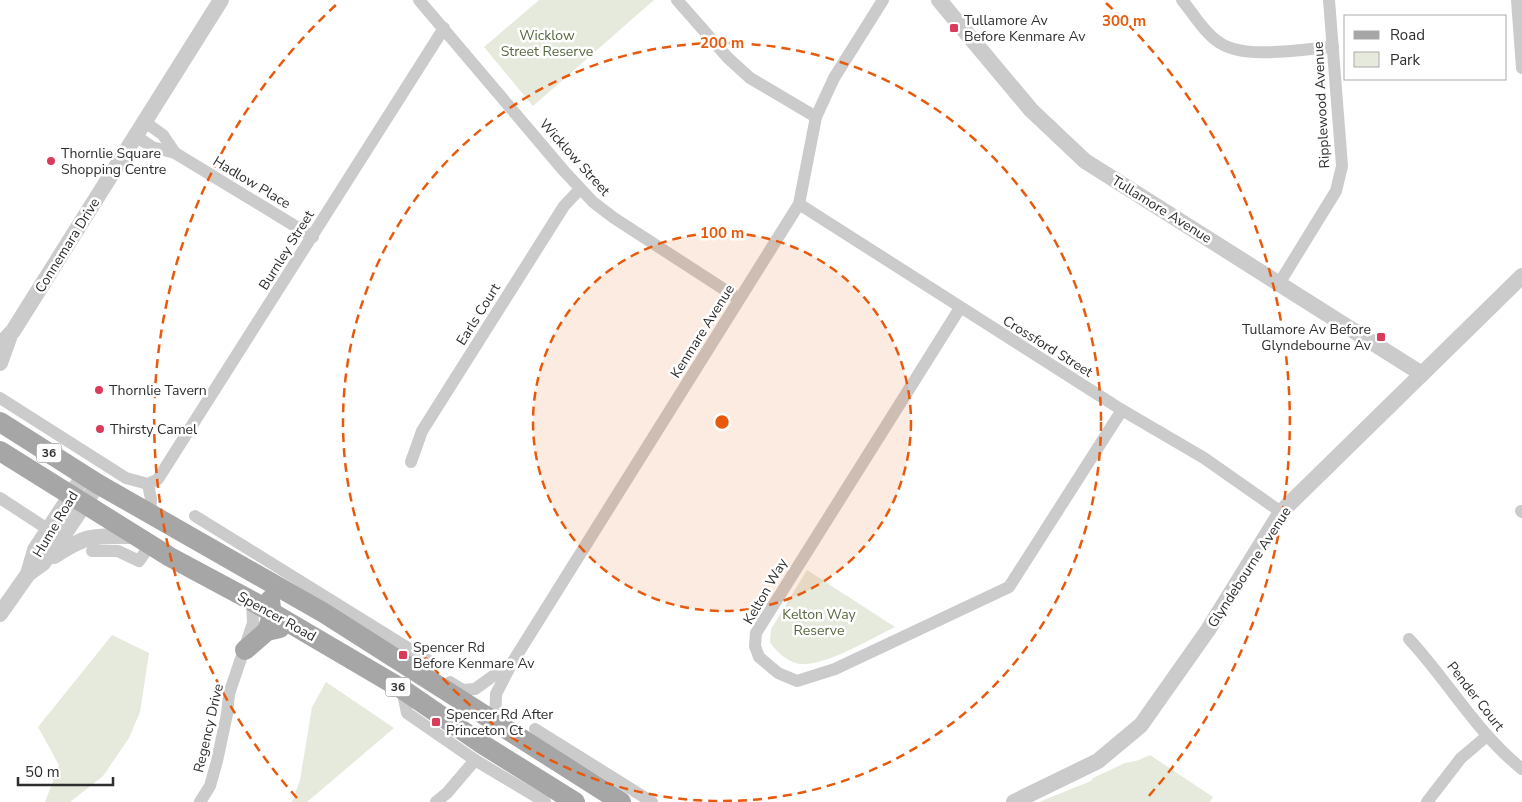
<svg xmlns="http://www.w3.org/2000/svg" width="1522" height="802" viewBox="0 0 1522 802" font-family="'Nunito Sans',sans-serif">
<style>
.green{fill:#e6eadc}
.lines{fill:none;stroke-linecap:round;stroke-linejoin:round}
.minor{stroke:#cbcbcb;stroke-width:12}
.tertiary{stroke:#cbcbcb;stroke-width:16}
.primary{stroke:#a6a6a6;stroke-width:20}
.ring{fill:none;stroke:#e8590c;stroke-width:2.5;stroke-dasharray:9 6}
.poi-dot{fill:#da3b5b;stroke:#fff;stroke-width:2}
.labels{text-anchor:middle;stroke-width:5;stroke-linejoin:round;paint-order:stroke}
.shield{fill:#fff;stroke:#6d6d6d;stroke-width:1}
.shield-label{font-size:12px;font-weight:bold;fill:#2e2e2e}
.poi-label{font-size:14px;fill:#2e2e2e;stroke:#fff;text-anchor:start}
.park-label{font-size:14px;fill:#56673e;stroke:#fff}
.street-label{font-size:14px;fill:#2e2e2e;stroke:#fff}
.centre{fill:#e8590c;stroke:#fff;stroke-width:2.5}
.ring-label{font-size:15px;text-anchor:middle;font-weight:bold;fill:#e8590c;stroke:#fff;stroke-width:5;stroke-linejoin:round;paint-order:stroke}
</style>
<rect width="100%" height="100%" fill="#fff"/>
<g class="green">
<polygon points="539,0 654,0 533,106 484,47"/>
<path d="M807 570 895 627C872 638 826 666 801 664 789 663 776 652 770 642L771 629Z"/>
<polygon points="112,635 149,653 140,712 129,738 103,776 70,802 45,802 59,765 38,727"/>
<polygon points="326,682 394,728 307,802 292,802 300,780 312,707"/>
<polygon points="1150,755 1213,797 1210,802 1039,802 1091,781 1093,778 1125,763 1136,761"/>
</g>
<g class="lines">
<g class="minor">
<polyline points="419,0 564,171 593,202 614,218 739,299"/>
<polyline points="677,0 728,58 750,78 816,117"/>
<path d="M1182 0C1193 13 1205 34 1220 43 1246 60 1302 49 1333 47"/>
<polyline points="1517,0 1522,68"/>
<polyline points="145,122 163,135 175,153"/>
<polyline points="136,136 152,147 175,153 313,237"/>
<polyline points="799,204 1122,410 1204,458 1281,512"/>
<polyline points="1280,282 1336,191 1342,166 1329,0"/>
<polyline points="960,308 756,633 755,646 759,657 778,673 797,681 835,669 1009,587 1122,410"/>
<polyline points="0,398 126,478 148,484"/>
<polyline points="411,462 422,431 564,206 580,189"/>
<polyline points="148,484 158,479 444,28"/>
<polyline points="148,484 151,499 150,513"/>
<polyline points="0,498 49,530"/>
<polyline points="1521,511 1522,512"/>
<polyline points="195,516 434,664"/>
<polyline points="92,551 118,551 139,561 150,545"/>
<path d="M1409 639C1448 681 1477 733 1522 769"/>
<polyline points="450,682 463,690 475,689 510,664"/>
<polyline points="402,689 407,713 475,760 545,802"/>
<polyline points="495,722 496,694 512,663 799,204 816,117 834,78 883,0"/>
<polyline points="535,729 652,802"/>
<polyline points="200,802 210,786 217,761 227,714 229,694 253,623 252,601"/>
<polyline points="436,802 447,793 475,760"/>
<polyline points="1427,802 1461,758 1487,736"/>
</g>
<g class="tertiary">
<polyline points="939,0 1031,110 1085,161 1422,374"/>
<polyline points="0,345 13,331 221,0"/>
<polyline points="0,363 9,338"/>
<path d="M54 556C89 533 95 536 136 536"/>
<polyline points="28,574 35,550 84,475"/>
<polyline points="0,614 28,574 43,563 63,536 98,484"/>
<polyline points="1014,802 1098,761 1141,725 1208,630 1281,512 1522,276"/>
</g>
<g class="primary">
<polyline points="0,422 98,484 324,613 621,802"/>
<polyline points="0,451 170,557 252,601 402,689 482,744 575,802"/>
<polyline points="267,631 272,616 270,600"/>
<polyline points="245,650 267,631 280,628"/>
</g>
</g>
<circle cx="722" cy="422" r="189" fill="#e8590c" fill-opacity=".12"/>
<g class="ring">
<circle cx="722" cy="422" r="189"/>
<circle cx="722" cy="422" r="379"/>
<path d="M297 798A568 568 0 0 1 338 3M1106 3A568 568 0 0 1 1147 798"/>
</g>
<g class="poi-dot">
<rect x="949" y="23" width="10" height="10" rx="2.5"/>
<circle cx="51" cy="161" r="5"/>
<rect x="1376" y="332" width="10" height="10" rx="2.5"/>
<circle cx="99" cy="390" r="5"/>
<circle cx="100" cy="429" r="5"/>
<rect x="398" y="650" width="10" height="10" rx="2.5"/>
<rect x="431" y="717" width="10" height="10" rx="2.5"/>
</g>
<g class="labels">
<g class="shield">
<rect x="36.5" y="443.5" width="25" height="19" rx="4"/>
<rect x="385.5" y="677.5" width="25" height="19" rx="4"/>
</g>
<g class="shield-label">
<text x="49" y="457">36</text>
<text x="398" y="691">36</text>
</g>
<g class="poi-label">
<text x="964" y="25">Tullamore Av<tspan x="964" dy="16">Before Kenmare Av</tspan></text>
<text x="61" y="158">Thornlie Square<tspan x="61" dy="16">Shopping Centre</tspan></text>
<text x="1371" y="334" text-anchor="end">Tullamore Av Before<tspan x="1371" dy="16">Glyndebourne Av</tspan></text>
<text x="109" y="395">Thornlie Tavern</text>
<text x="110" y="434">Thirsty Camel</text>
<text x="413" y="652">Spencer Rd<tspan x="413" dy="16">Before Kenmare Av</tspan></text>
<text x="446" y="719">Spencer Rd After<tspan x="446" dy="16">Princeton Ct</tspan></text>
</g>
<g class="park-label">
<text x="547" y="40">Wicklow<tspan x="547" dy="16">Street Reserve</tspan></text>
<text x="819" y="619">Kelton Way<tspan x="819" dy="16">Reserve</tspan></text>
</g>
<g class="street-label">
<text transform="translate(1321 105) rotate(-93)" y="5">Ripplewood Avenue</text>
<text transform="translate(575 157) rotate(48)" y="5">Wicklow Street</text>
<text transform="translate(252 182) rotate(31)" y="5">Hadlow Place</text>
<text transform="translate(1162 209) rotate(32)" y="5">Tullamore Avenue</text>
<text transform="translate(67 245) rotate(-58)" y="5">Connemara Drive</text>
<text transform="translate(286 250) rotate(-58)" y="5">Burnley Street</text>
<text transform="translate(478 314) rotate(-58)" y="5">Earls Court</text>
<text transform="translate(702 331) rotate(-58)" y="5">Kenmare Avenue</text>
<text transform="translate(1048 346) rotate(32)" y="5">Crossford Street</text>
<text transform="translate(55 524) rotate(-59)" y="5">Hume Road</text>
<text transform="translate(1249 567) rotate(-57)" y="5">Glyndebourne Avenue</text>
<text transform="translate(765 591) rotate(-60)" y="5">Kelton Way</text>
<text transform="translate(277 616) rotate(29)" y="5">Spencer Road</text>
<text transform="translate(1476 696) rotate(52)" y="5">Pender Court</text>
<text transform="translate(208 728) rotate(-77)" y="5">Regency Drive</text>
</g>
</g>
<circle cx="722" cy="422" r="8" class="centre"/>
<g class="ring-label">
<text x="1124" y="26">300 m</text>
<text x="722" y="48">200 m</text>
<text x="722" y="238">100 m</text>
</g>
<rect x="1344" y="15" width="162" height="65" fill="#ffffff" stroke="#ababab"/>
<rect x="1354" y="31" width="25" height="8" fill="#a6a6a6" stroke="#ababab"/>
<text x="1390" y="40" font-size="15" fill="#2e2e2e">Road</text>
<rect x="1354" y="52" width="25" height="15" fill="#e6eadc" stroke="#ababab"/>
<text x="1390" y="65" font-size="15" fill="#2e2e2e">Park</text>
<path d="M18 777v8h95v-8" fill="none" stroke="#2e2e2e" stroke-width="2.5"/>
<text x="25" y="777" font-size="15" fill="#2e2e2e" stroke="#ffffff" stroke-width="4" paint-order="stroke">50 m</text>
</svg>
